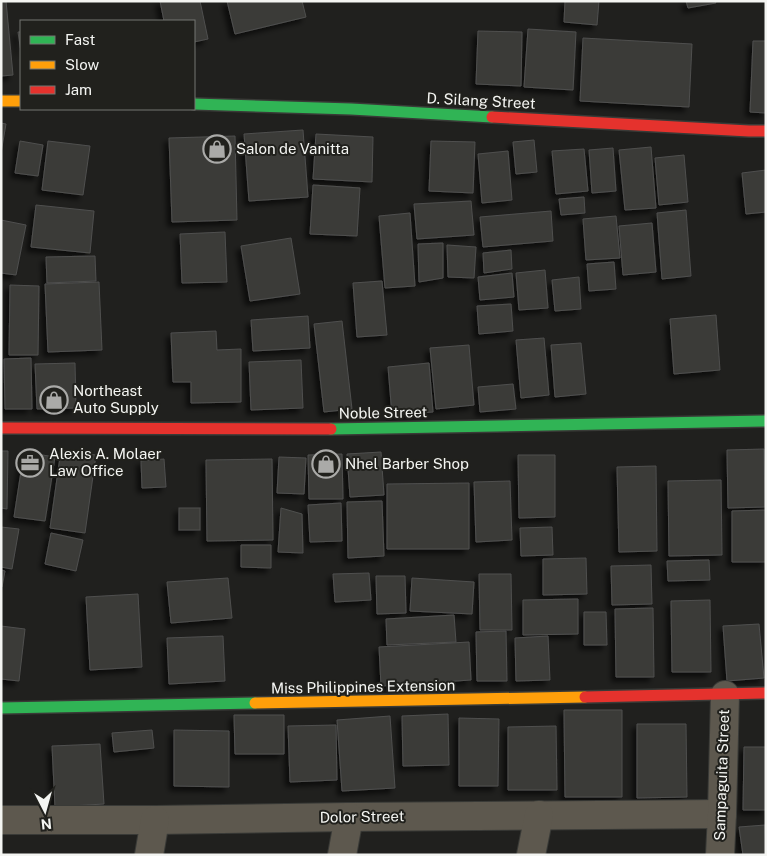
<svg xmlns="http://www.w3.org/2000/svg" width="767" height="856" viewBox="0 0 767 856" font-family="'Public Sans',sans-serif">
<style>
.building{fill:#3a3b39;stroke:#4f4f4e;filter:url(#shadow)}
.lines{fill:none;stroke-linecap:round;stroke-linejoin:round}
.street-casing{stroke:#393a37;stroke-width:30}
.fast-casing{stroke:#393a37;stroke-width:14}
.slow-casing{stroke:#393a37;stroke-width:14}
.jam-casing{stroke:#393a37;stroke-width:14}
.street{stroke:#5d584e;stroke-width:28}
.fast{stroke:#30b455;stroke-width:11}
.slow{stroke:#ff9f0a;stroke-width:11}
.jam{stroke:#e5322d;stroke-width:11}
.labels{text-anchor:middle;stroke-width:4;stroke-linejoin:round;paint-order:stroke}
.street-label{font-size:15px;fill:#f4f5f2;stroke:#21211d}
.poi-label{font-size:15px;fill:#f4f5f2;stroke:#21211d;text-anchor:start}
</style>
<defs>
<filter id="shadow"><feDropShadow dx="-4.5" dy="4.5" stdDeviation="2.5" flood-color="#0009"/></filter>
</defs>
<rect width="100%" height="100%" fill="#20201e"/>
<g class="building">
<polygon points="1,1 6,1 13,75 1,76"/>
<polygon points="160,1 200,1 208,39 194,42 194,21 164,21"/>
<polygon points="227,1 302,1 306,17 235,34"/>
<polygon points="565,1 599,1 597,25 564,22"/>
<polygon points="686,1 715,1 716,3 688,8"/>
<polygon points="528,29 576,32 573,90 524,87"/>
<polygon points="478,31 522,32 521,86 476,84"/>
<polygon points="18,32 21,32 21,52"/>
<polygon points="583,38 692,44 689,107 580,101"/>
<polygon points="753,41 766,41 766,113 750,112"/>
<polygon points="1,123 6,124 1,153"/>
<polygon points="303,130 308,197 249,201 244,134"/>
<polygon points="316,134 373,137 372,182 313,179"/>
<polygon points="235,136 237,220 172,222 169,138"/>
<polygon points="534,140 537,172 516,174 513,142"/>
<polygon points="20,141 43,145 38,176 15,173"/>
<polygon points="48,141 90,146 83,195 42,190"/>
<polygon points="431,141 475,142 473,193 429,191"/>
<polygon points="651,147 656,208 625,210 619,150"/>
<polygon points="613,148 616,191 592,193 589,150"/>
<polygon points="584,149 588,191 556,194 552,151"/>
<polygon points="508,151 512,200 482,203 478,154"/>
<polygon points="684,155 688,202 659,205 655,158"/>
<polygon points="766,170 766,212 746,214 742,173"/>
<polygon points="313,185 360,188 357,236 310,234"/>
<polygon points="584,197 585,213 561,215 559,199"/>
<polygon points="471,201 474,235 417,239 414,204"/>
<polygon points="36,205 94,211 90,253 31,247"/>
<polygon points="686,210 691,276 662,279 657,213"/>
<polygon points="551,211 553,241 483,247 480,217"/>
<polygon points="410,213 415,286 385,288 379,216"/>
<polygon points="616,216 620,258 586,260 583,219"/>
<polygon points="1,220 26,225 16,275 1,273"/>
<polygon points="652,223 656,272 623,275 619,226"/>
<polygon points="225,232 227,282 182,283 180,234"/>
<polygon points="291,238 300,294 250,301 241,246"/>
<polygon points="443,243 443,278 419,282 418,244"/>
<polygon points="447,245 476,247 474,278 448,277"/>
<polygon points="511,250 512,269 484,273 483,253"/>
<polygon points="95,256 96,281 47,283 46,257"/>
<polygon points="614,262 616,289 589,291 587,264"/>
<polygon points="545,270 548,308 519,310 516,273"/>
<polygon points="512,273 514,297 480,300 478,277"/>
<polygon points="579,277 581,309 555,311 552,280"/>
<polygon points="382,281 387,335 357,337 353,283"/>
<polygon points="99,282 102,350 48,352 45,284"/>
<polygon points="10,285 39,286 38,355 9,355"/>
<polygon points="511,304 513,331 479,334 477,306"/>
<polygon points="716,315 720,370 674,374 670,319"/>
<polygon points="308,316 310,348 253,351 251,320"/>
<polygon points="342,321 352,409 324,412 314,324"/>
<polygon points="216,331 217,350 241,349 241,402 191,403 191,382 173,382 171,333"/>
<polygon points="544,338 549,395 521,398 516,340"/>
<polygon points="581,343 586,394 555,397 551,345"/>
<polygon points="469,345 474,405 436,409 430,348"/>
<polygon points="31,358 32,409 5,409 4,359"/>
<polygon points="301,360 303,408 251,410 249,362"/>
<polygon points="75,363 76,408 37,409 35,364"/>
<polygon points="429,363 433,412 392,415 388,367"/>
<polygon points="513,384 516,409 480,412 478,387"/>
<polygon points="764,449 765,507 728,508 727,450"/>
<polygon points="61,450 96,455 85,533 50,528"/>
<polygon points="1,451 8,451 7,509 1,508"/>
<polygon points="24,452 55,457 45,521 14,517"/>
<polygon points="381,452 384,495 350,497 347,454"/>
<polygon points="342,454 343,499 309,499 308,455"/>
<polygon points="518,455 555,455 555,517 519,518"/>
<polygon points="279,457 306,458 304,494 277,493"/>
<polygon points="164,459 166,487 142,488 141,461"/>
<polygon points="272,459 273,540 207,541 206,460"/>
<polygon points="656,466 657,551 619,552 617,467"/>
<polygon points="721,480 722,555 669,556 668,481"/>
<polygon points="510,481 512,540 476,542 474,482"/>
<polygon points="469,483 469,549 387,549 387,484"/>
<polygon points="382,501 384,556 348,558 347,502"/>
<polygon points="341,503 342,541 310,542 308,505"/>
<rect x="179" y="508" width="21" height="22"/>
<polygon points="281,508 302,514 303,553 278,552"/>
<polygon points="766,510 766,562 732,562 732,511"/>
<polygon points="1,527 19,529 12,569 1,567"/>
<polygon points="552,527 553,555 521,556 520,528"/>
<polygon points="51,533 83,540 76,571 45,564"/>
<polygon points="241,545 271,545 271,568 241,567"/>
<polygon points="586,558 587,594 543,595 543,559"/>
<polygon points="709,560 710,580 668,581 667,561"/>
<polygon points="651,565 652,604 612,605 611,566"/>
<polygon points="1,570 5,571 2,587 1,587"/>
<polygon points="369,573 371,600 335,602 333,574"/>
<polygon points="479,574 511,574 512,630 480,630"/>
<polygon points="376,576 405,576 406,613 377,614"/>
<polygon points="228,578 232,618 171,623 167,582"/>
<polygon points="412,578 474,582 472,614 410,611"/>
<polygon points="138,594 142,667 90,670 86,597"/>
<polygon points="578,599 578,634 523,635 523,600"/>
<polygon points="710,600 711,672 672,672 671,601"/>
<polygon points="653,608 654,677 616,677 615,609"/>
<polygon points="584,612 606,612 607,645 584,645"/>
<polygon points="454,615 456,642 387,645 386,619"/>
<polygon points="759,624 764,678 727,681 723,626"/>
<polygon points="1,626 25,629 19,681 1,679"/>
<polygon points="506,631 507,681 477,681 476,632"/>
<polygon points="223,636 225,681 169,684 167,638"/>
<polygon points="548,636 550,680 516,681 515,638"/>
<polygon points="469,642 471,680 381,686 379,647"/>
<polygon points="564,710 622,710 622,797 565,797"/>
<polygon points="448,714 449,765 403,766 402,716"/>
<polygon points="234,715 284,715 284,754 235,754"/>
<polygon points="390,716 395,788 342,791 337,720"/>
<polygon points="459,718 499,719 498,786 459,786"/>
<polygon points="637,724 686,724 687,797 637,798"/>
<polygon points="336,725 337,780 290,782 288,726"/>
<polygon points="556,726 557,790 508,790 508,727"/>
<polygon points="152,730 154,748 114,752 112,733"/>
<polygon points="174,730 229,731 229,787 174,786"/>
<polygon points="100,744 104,804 55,807 52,746"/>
<polygon points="744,747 766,747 766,810 743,810"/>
<polygon points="765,825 766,855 743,855 739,827"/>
</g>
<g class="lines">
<g class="street-casing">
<g id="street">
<polyline points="1,820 155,820 349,817 722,814"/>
<polyline points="149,855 155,820"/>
<polyline points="342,855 349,817"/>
<polyline points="531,855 539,815"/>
<polyline points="720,855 722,814 725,695"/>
</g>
</g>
<g class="fast-casing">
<g id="fast">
<polyline points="194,104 351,109 492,117"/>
<polyline points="331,429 766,421"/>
<polyline points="1,708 255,703"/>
</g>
</g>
<g class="slow-casing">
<g id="slow">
<polyline points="1,101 21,101"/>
<polyline points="255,703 585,697"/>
</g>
</g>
<g class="jam-casing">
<g id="jam">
<polyline points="492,117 749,131 766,131"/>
<polyline points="1,428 331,429"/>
<polyline points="585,697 766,693"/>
</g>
</g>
<use href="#street" class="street"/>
<use href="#fast" class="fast"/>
<use href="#slow" class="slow"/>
<use href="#jam" class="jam"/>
</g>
<defs>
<g id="shop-ring" transform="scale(1.4375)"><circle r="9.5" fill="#21211d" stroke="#aaaaa8" stroke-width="1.5"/><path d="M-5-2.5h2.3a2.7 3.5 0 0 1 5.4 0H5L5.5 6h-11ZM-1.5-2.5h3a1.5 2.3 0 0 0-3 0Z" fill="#aaaaa8"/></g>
<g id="office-ring" transform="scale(1.4375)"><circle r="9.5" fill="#21211d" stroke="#aaaaa8" stroke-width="1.5"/><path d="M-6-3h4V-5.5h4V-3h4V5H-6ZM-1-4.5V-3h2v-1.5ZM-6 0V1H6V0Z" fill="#aaaaa8"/></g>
</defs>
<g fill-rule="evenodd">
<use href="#shop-ring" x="217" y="149"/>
<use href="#shop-ring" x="54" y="400"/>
<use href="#office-ring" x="30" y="463"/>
<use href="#shop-ring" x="326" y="464"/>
</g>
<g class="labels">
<g class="street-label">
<text transform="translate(481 101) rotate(3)" y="5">D. Silang Street</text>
<text transform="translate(383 413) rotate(-1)" y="5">Noble Street</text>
<text transform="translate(363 687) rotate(-1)" y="5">Miss Philippines Extension</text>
<text transform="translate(722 775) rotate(-88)" y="5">Sampaguita Street</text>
<text transform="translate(362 817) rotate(-1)" y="5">Dolor Street</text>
</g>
<g class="poi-label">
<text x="236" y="154">Salon de Vanitta</text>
<text x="73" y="396">Northeast<tspan x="73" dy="17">Auto Supply</tspan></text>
<text x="49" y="459">Alexis A. Molaer<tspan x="49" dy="17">Law Office</tspan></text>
<text x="345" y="469">Nhel Barber Shop</text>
</g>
</g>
<rect width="767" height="856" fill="none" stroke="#f4f5f2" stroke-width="5"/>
<rect x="20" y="20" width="175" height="90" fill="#21211d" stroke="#757672"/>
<rect x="30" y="36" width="25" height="8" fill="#30b455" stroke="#757672"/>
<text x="65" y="45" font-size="15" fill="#f4f5f2">Fast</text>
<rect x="30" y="61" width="25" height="8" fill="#ff9f0a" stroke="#757672"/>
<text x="65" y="70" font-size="15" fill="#f4f5f2">Slow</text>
<rect x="30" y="86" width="25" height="8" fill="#e5322d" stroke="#757672"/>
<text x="65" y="95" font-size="15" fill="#f4f5f2">Jam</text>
<g transform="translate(45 811) rotate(174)" stroke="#21211d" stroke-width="4" paint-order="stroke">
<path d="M0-4L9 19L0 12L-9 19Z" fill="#f4f5f2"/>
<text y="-8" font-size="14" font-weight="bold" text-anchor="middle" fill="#f4f5f2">N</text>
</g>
</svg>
